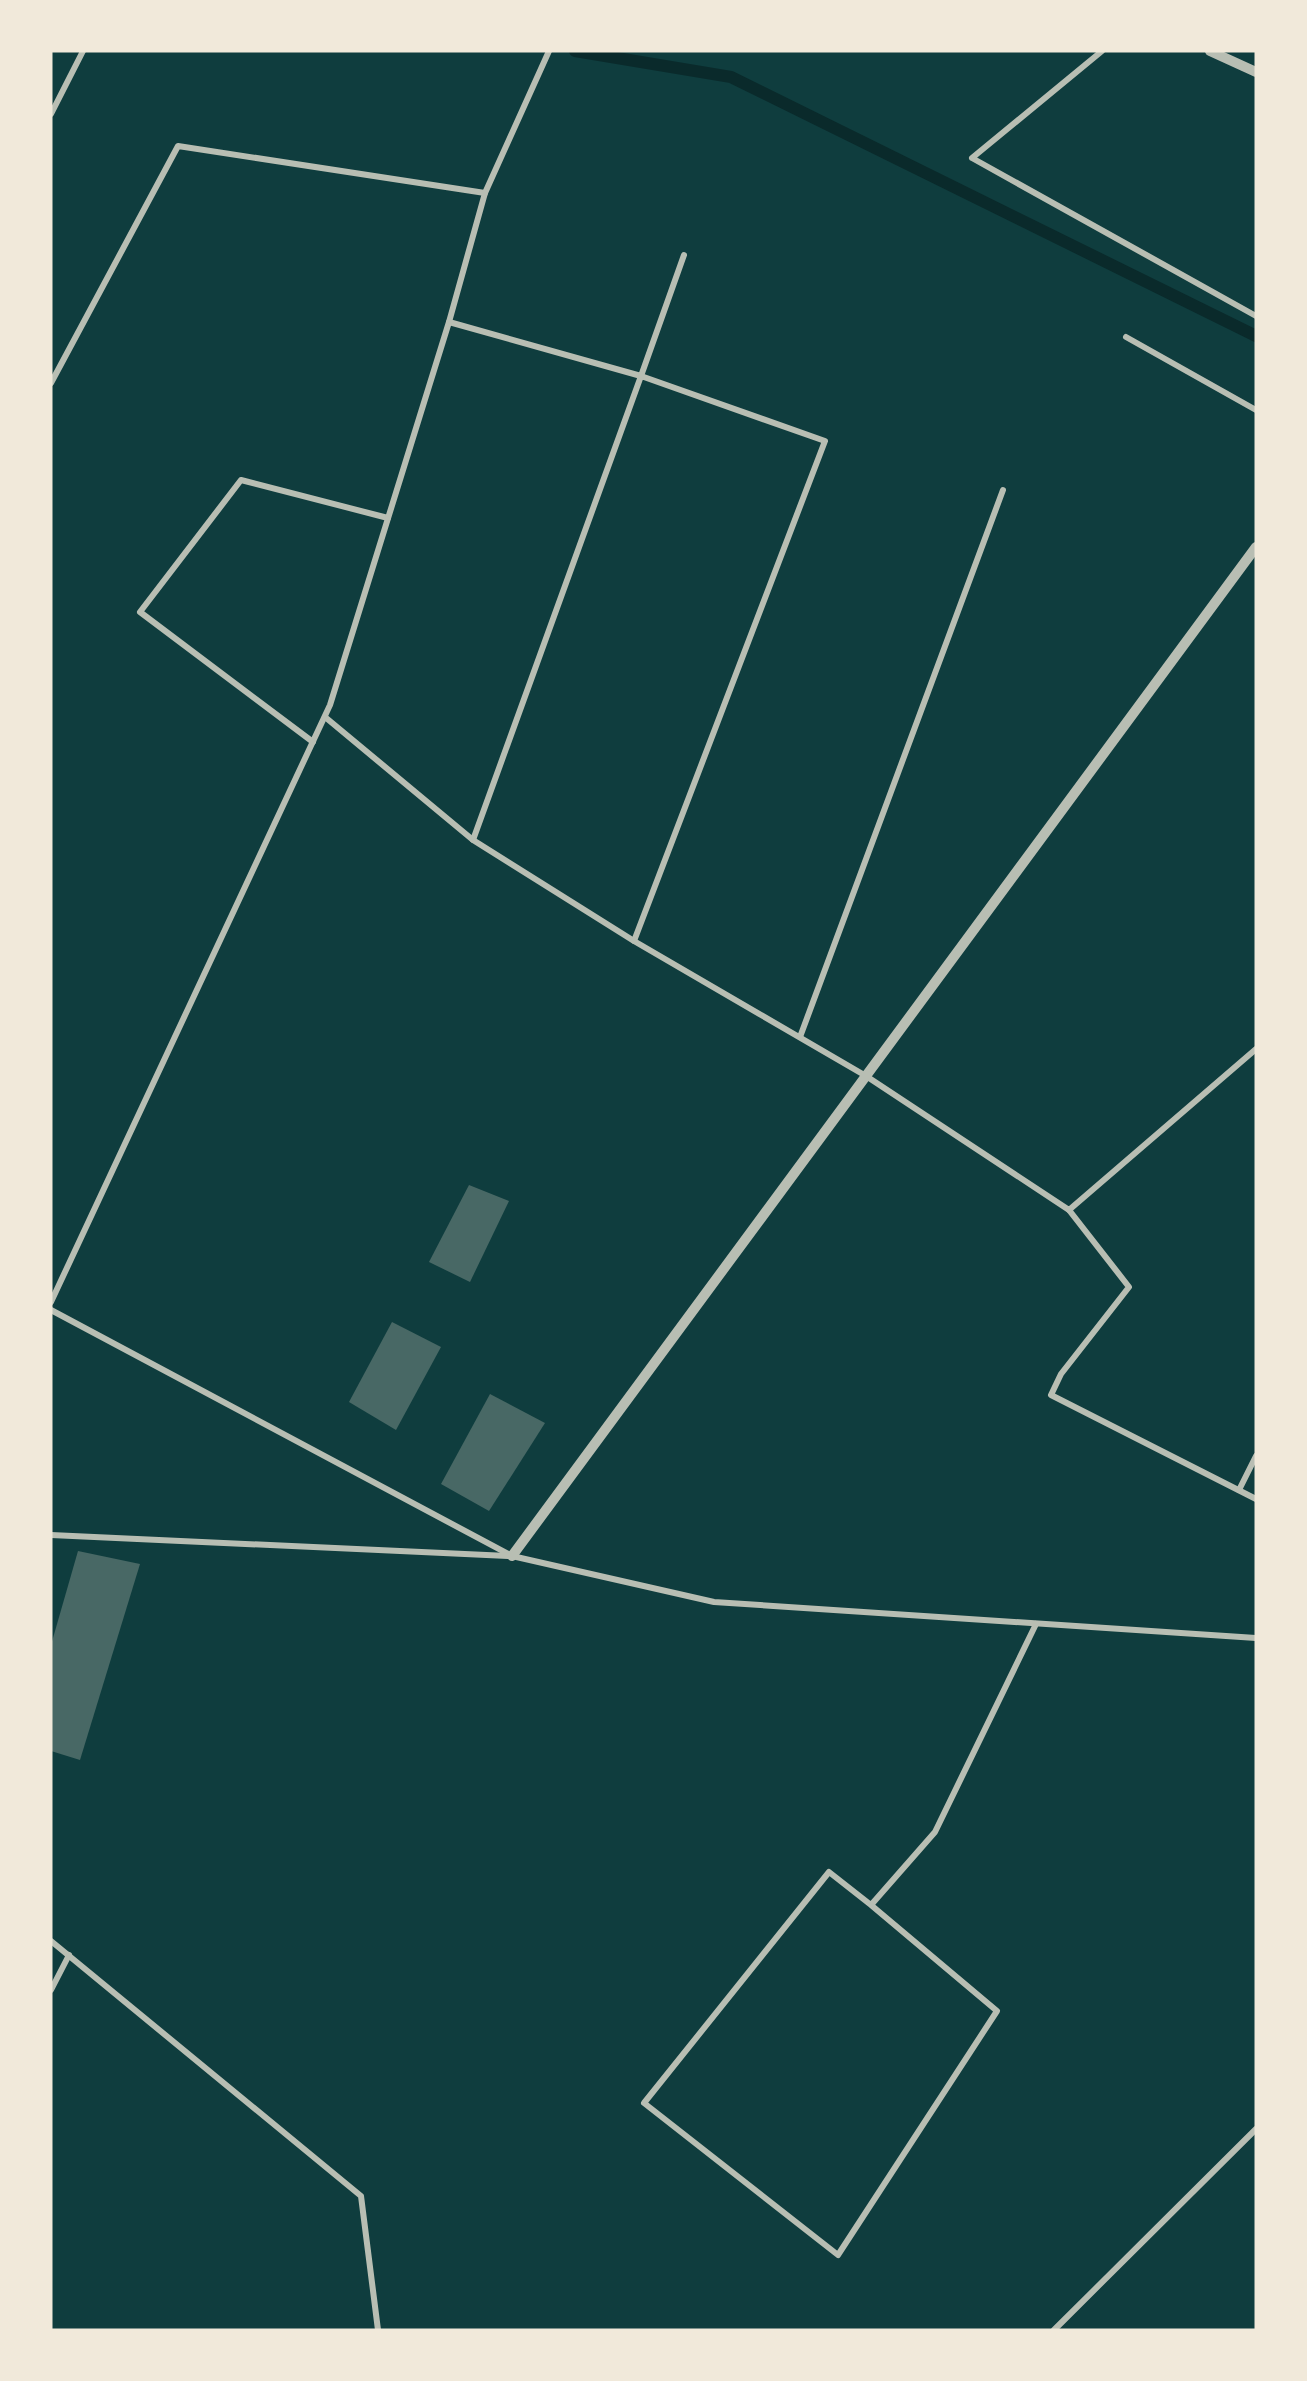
<svg xmlns="http://www.w3.org/2000/svg" width="1307" height="2381" viewBox="0 0 1307 2381" font-family="Roboto,sans-serif">
<style>
.lines{fill:none;stroke-linecap:round;stroke-linejoin:round}
.stream{stroke:#0a2a2b;stroke-width:12}
.building{fill:#486865}
.minor{stroke:#b8beb3;stroke-width:6}
.tertiary{stroke:#b8beb3;stroke-width:10}
</style>
<rect width="100%" height="100%" fill="#0f3d3e"/>
<g class="lines">
<polyline class="stream" points="575,51 731,77 1256,336"/>
</g>
<g class="building">
<polygon points="469,1185 509,1201 470,1282 429,1262"/>
<polygon points="392,1322 441,1347 396,1430 349,1402"/>
<polygon points="490,1394 545,1423 489,1511 441,1484"/>
<polygon points="78,1551 140,1564 80,1760 51,1751 51,1645"/>
</g>
<g class="lines">
<g class="minor">
<polyline points="1102,51 972,158 1256,316"/>
<polyline points="51,114 83,51"/>
<polyline points="449,322 641,376 684,255"/>
<polyline points="1126,337 1256,410"/>
<polyline points="51,383 178,146 485,193"/>
<polyline points="325,717 473,840 634,941 866,1076 1069,1210 1256,1049"/>
<polyline points="313,742 140,612 241,480 388,518"/>
<polyline points="473,840 641,376 825,441 634,941"/>
<polyline points="800,1037 1003,490"/>
<polyline points="1069,1210 1129,1287 1061,1374 1051,1395 1256,1499"/>
<polyline points="51,1302 330,705 449,322 485,193 549,51"/>
<polyline points="51,1310 512,1556 714,1602 1256,1638"/>
<polyline points="1239,1490 1256,1456"/>
<polyline points="51,1535 508,1556"/>
<polyline points="871,1905 997,2011 838,2255 644,2103 829,1872 871,1905 935,1832 1036,1624"/>
<polyline points="51,1941 361,2196 378,2330"/>
<polyline points="51,1990 69,1955"/>
<polyline points="1054,2330 1256,2129"/>
</g>
<g class="tertiary">
<polyline points="1210,51 1256,72"/>
<polyline points="512,1556 1256,547"/>
</g>
</g>
<rect width="1307" height="2381" fill="none" stroke="#f1e9da" stroke-width="105"/>
</svg>
